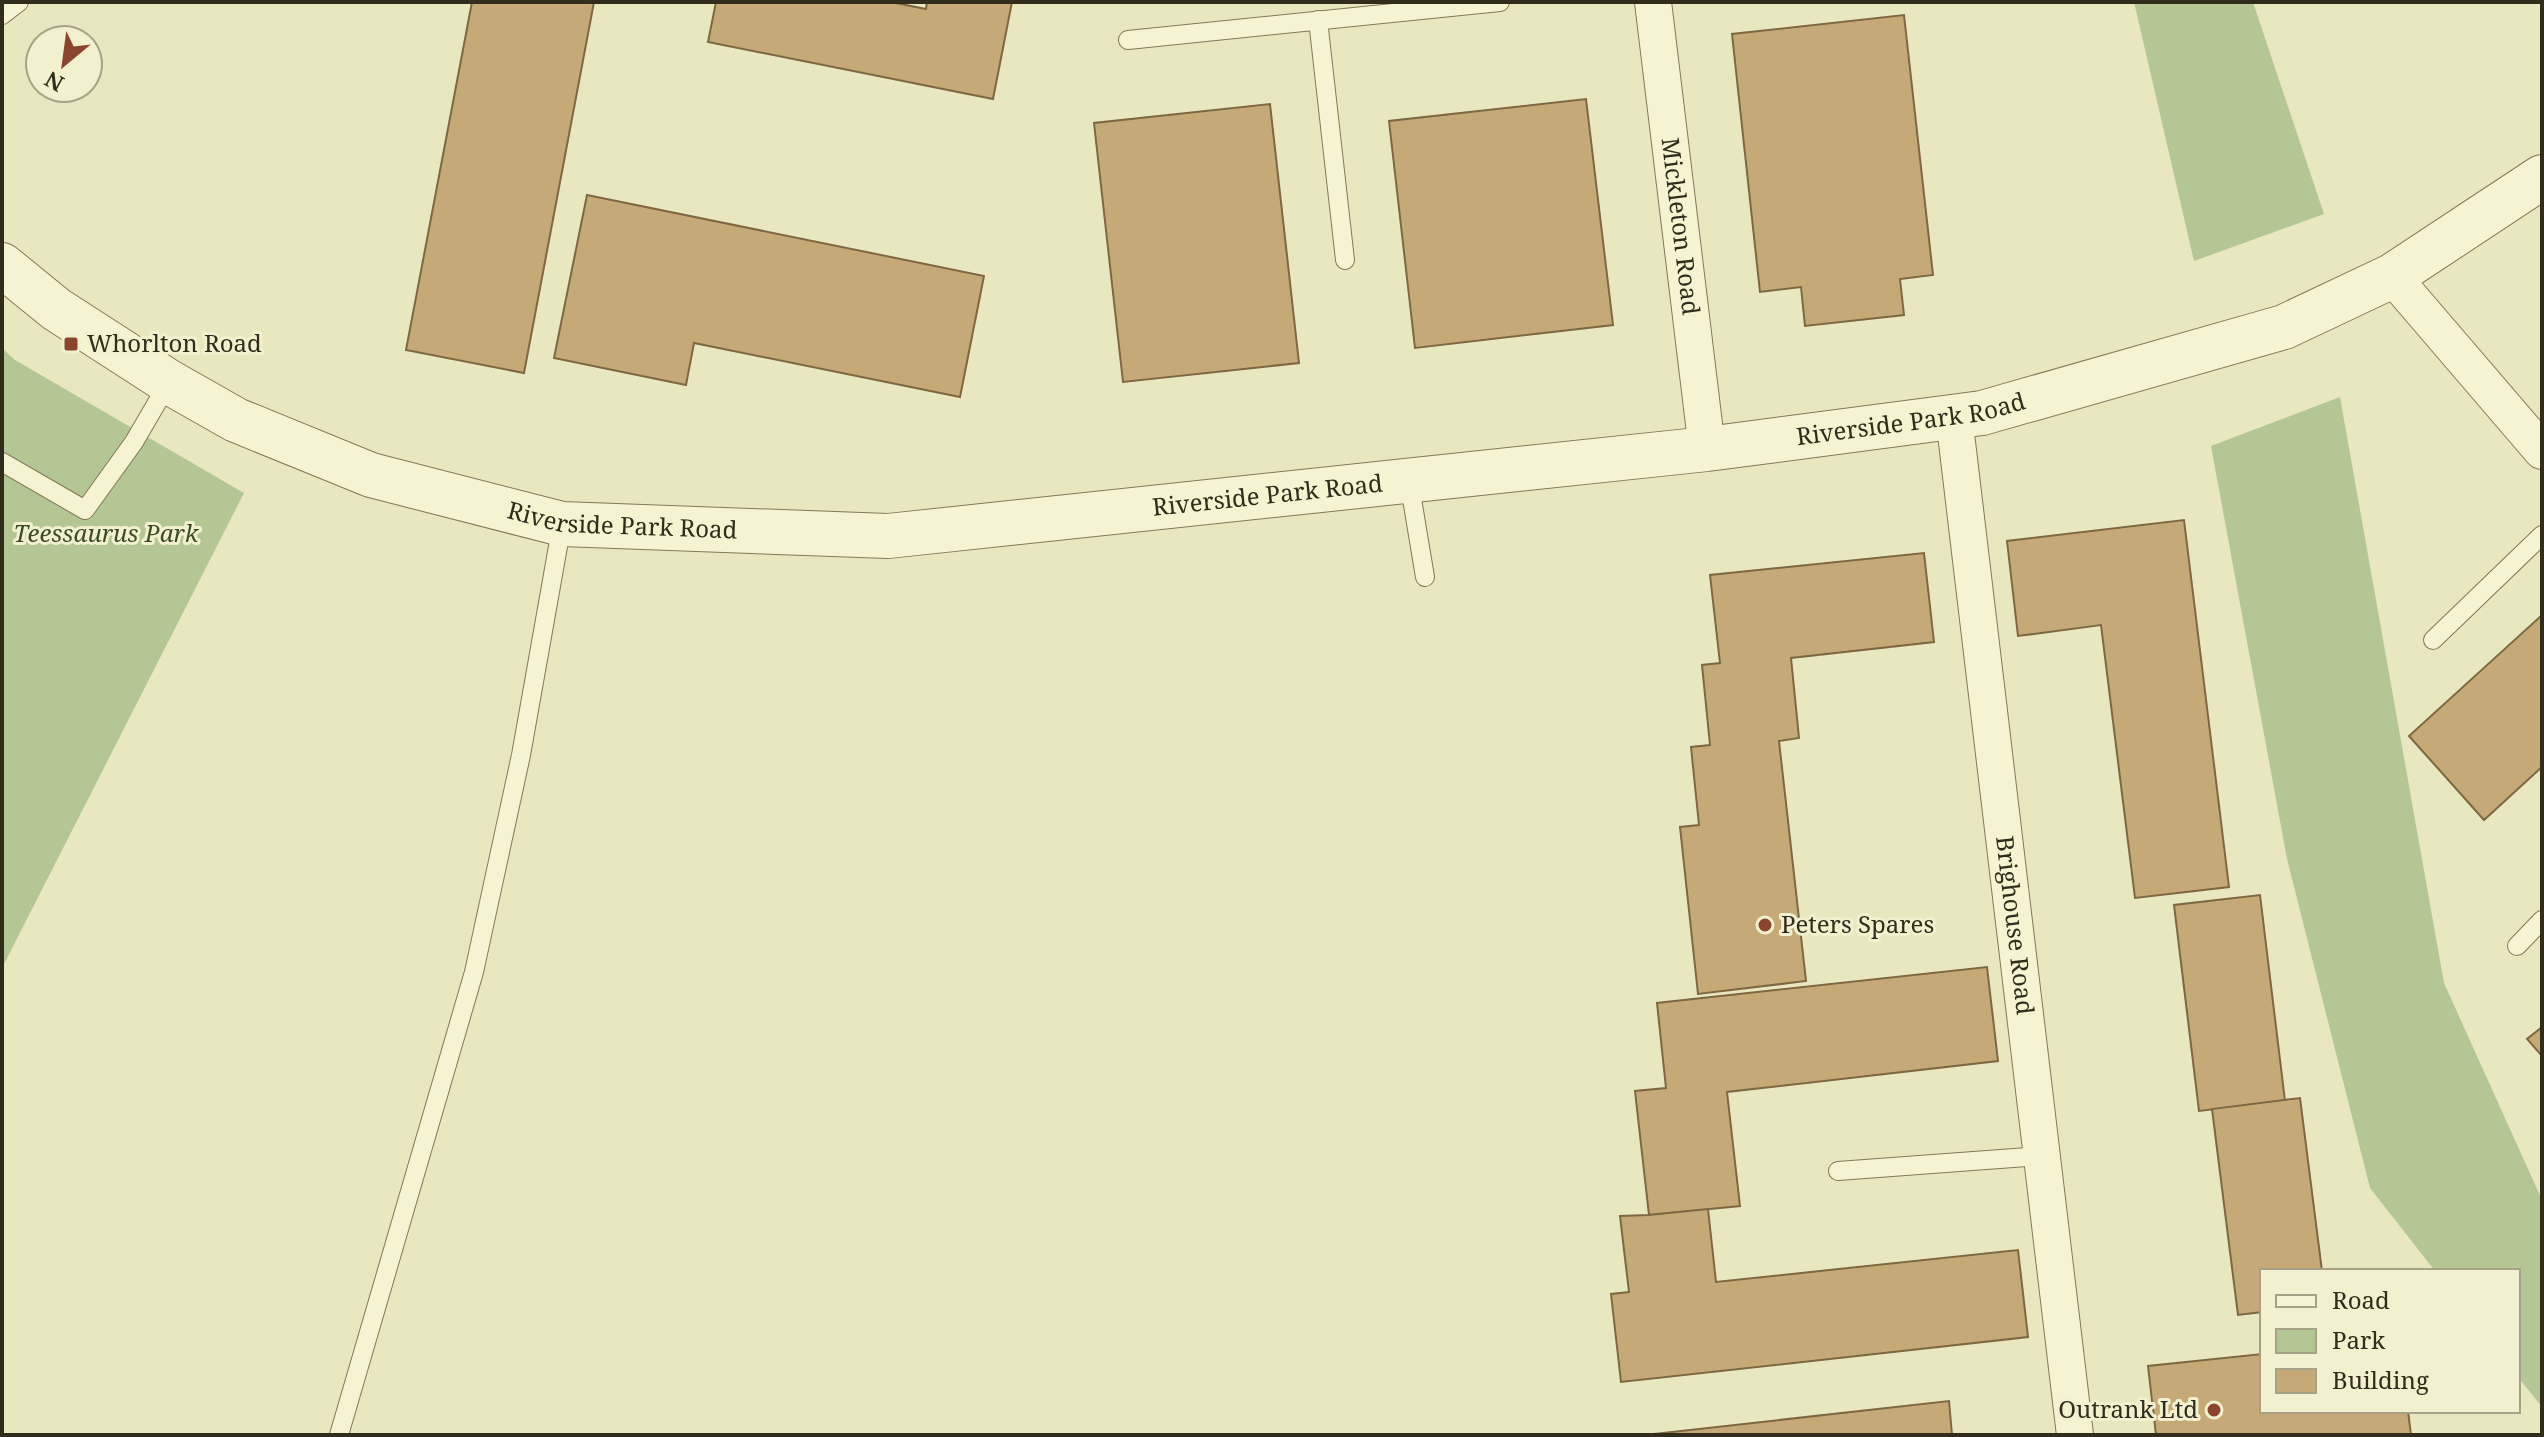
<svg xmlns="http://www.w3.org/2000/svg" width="2544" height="1437" viewBox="0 0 2544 1437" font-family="'Noto Serif',serif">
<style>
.green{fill:#b5c695}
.building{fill:#c5aa78;stroke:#7e6841;stroke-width:2}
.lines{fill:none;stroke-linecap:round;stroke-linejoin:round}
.service-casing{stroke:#817859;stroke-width:20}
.minor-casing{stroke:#817859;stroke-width:38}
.tertiary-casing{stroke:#817859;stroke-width:46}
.service{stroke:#f5f3d2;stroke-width:18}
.minor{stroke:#f5f3d2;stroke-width:36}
.tertiary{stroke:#f5f3d2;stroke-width:44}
.poi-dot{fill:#8b442e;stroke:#f2f0cf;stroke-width:3}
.labels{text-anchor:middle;stroke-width:6;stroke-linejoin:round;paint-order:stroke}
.street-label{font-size:24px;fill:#322c1d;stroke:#f2f0cf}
.poi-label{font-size:24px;fill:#322c1d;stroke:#f2f0cf;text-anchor:start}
.park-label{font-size:24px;font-style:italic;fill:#394c25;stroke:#f2f0cf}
</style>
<rect width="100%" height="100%" fill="#e9e7c0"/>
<g class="green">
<polygon points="2134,2 2253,2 2324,214 2194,261"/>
<polygon points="2,348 15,360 244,493 2,968"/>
<polygon points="2340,397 2444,983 2542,1200 2542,1407 2518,1377 2518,1271 2435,1271 2370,1188 2287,859 2211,446"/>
</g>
<g class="building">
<polygon points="472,2 594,2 524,373 406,350"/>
<polygon points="716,2 891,2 926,9 927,2 1012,2 993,99 708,42"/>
<polygon points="1904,15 1933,275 1900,279 1904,315 1805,326 1801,287 1760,292 1732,34"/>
<polygon points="1586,99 1613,325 1415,348 1389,121"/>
<polygon points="1270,104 1299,363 1123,382 1094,123"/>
<polygon points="587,195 984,276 960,397 694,343 686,385 554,358"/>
<polygon points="2184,520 2229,887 2135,898 2101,625 2018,636 2007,541"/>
<polygon points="1924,553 1934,642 1791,658 1799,738 1779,741 1806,981 1698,994 1680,827 1699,825 1691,747 1710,745 1702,665 1720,663 1710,575"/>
<polygon points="2542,615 2542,767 2484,820 2409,736"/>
<polygon points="2260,895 2285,1101 2199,1111 2174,905"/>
<polygon points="1987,967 1998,1061 1727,1092 1740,1206 1649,1215 1635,1091 1666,1088 1657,1003"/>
<polygon points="2542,1027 2542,1056 2527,1039"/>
<polygon points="2300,1098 2322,1271 2262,1271 2262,1312 2238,1315 2212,1109"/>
<polygon points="1708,1209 1716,1282 2018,1250 2028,1337 1621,1382 1611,1294 1629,1292 1620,1216 1649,1215"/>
<polygon points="2262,1354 2262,1411 2408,1411 2411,1435 2156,1435 2148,1366"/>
<polygon points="1949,1401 1952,1435 1645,1435"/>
</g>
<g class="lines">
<g class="service-casing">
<g id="service">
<polyline points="2,15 19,2"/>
<polyline points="1318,20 1345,260"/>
<polyline points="1128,40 1500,2"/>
<polyline points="2,462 85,510 134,442 169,382"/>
<polyline points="1409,481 1425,577"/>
<polyline points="2433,640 2542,535"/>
<polyline points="2517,946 2542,920"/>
<polyline points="1838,1171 2042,1156"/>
<polyline points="339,1435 474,972 521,755 562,524"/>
</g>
</g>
<g class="minor-casing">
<g id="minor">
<path id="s1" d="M1653 2 1707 449"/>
<polyline points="2392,276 2542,451"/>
<path id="s2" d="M1954 417 2075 1435"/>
</g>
</g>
<g class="tertiary-casing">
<g id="tertiary">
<path id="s3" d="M2 265 56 309 169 382 236 420 371 475 562 524 888 536 1707 449 1982 413 2284 327 2392 276 2542 177"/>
</g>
</g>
<use href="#service" class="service"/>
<use href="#minor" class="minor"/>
<use href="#tertiary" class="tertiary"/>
</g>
<g class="poi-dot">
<rect x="63" y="336" width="16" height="16" rx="4"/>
<circle cx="1765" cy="925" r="8"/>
<circle cx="2214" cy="1410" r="8"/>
</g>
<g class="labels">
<g class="street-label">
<text dy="8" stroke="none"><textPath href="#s1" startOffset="226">Mickleton Road</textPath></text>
<text dy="8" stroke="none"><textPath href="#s3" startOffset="1980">Riverside Park Road</textPath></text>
<text dy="8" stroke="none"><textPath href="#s3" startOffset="1332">Riverside Park Road</textPath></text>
<text dy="8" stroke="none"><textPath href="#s3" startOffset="684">Riverside Park Road</textPath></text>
<text dy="8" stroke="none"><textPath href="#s2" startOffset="512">Brighouse Road</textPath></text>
</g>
<g class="poi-label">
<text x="87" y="352">Whorlton Road</text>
<text x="1781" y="933">Peters Spares</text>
<text x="2198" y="1418" text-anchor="end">Outrank Ltd</text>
</g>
<g class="park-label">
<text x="106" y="542">Teessaurus Park</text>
</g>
</g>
<rect width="2544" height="1437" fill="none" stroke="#322c1d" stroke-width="8"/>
<rect x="2260" y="1269" width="260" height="144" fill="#f2f0cf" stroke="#a5a288" stroke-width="2"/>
<rect x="2276" y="1295" width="40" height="12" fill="#f5f3d2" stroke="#a5a288" stroke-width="2"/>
<text x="2332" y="1309" font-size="24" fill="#322c1d">Road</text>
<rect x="2276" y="1329" width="40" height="24" fill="#b5c695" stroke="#a5a288" stroke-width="2"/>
<text x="2332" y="1349" font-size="24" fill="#322c1d">Park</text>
<rect x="2276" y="1369" width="40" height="24" fill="#c5aa78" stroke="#a5a288" stroke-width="2"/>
<text x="2332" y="1389" font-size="24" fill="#322c1d">Building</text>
<g transform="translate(64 64) rotate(209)"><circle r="38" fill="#f2f0cf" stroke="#a5a288" stroke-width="2"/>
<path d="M0-6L14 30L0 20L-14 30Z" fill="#8b442e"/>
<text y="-12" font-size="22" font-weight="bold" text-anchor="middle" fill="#322c1d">N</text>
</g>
</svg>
